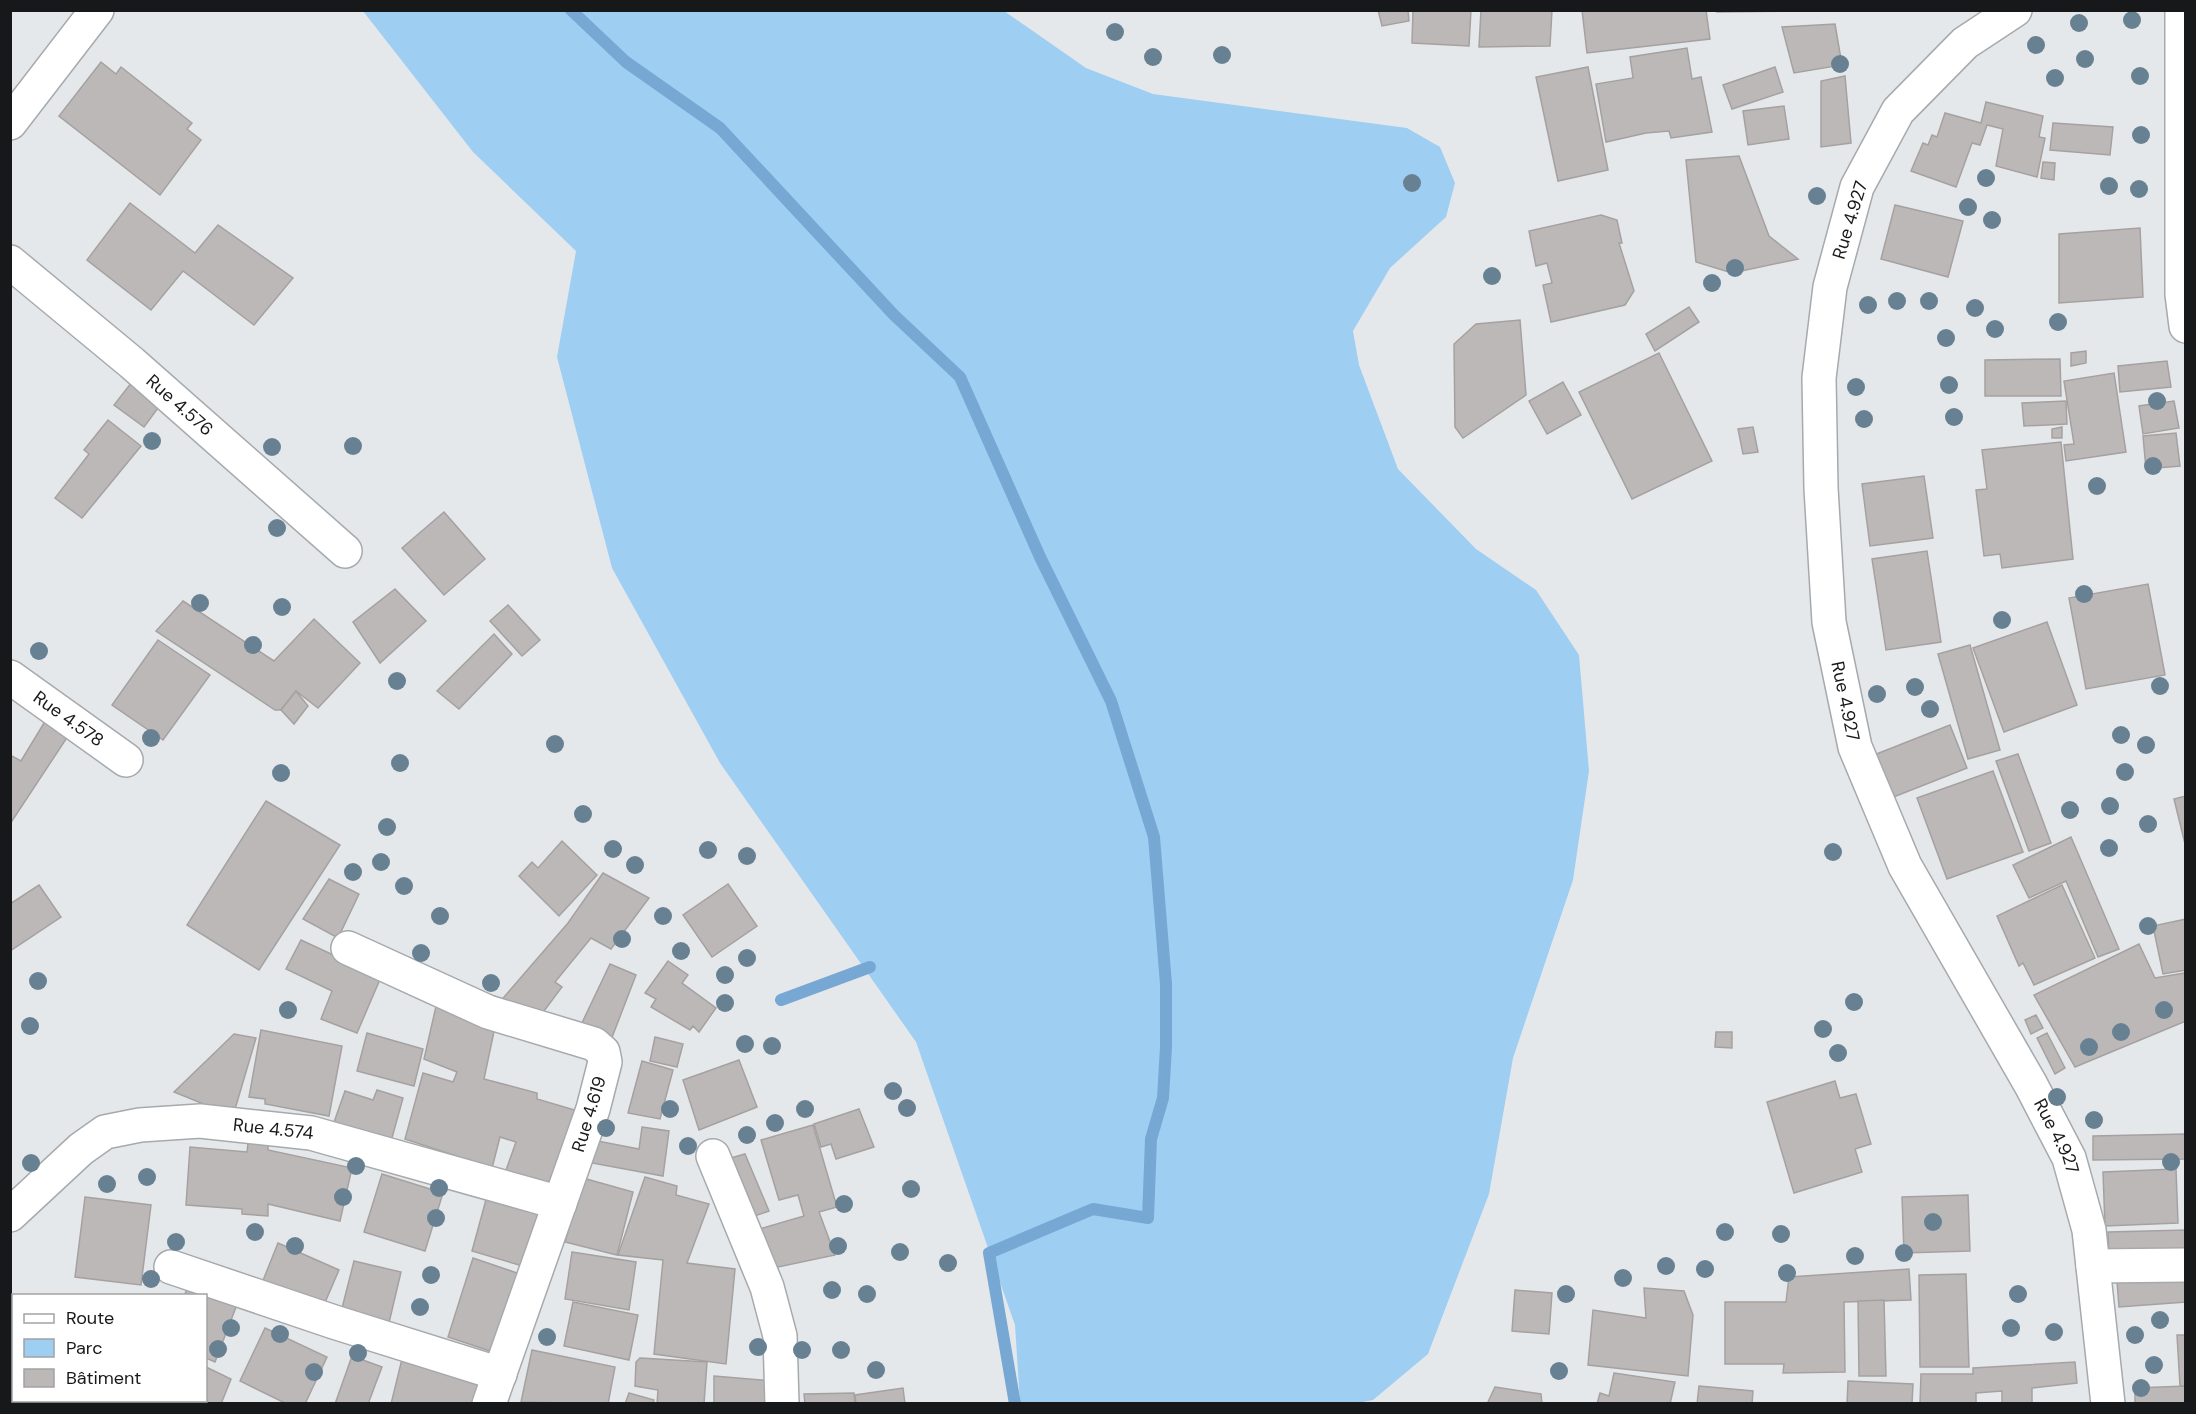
<svg xmlns="http://www.w3.org/2000/svg" width="2196" height="1414" viewBox="0 0 2196 1414" font-family="'DM Sans',sans-serif">
<style>
.green{fill:#9fcef3}
.lines{fill:none;stroke-linecap:round;stroke-linejoin:round}
.stream{stroke:#77a8d4;stroke-width:12}
.building{fill:#bdb8b8;stroke:#a6a1a1;stroke-width:1.5}
.minor-casing{stroke:#a6aaad;stroke-width:36}
.minor{stroke:#fff;stroke-width:33}
.tree{fill:#688192}
.labels{text-anchor:middle;stroke-width:4.5;stroke-linejoin:round;paint-order:stroke}
.street-label{font-size:18px;fill:#171819;stroke:#fff}
</style>
<rect width="100%" height="100%" fill="#e5e8eb"/>
<polygon class="green" points="363,11 1004,11 1086,68 1153,94 1407,128 1440,147 1455,183 1446,217 1390,268 1353,331 1359,365 1398,469 1476,549 1536,590 1579,655 1589,771 1573,880 1513,1058 1489,1194 1428,1354 1373,1400 1352,1404 1020,1403 1015,1325 916,1042 720,763 612,568 557,357 576,251 473,152"/>
<g class="lines">
<g class="stream">
<polyline points="571,10 626,62 720,128 894,315 960,377 1040,557 1111,701 1154,837 1166,984 1166,1047 1163,1098 1151,1139 1148,1218 1093,1209 989,1253 1015,1404"/>
<polyline points="781,1000 870,967"/>
</g>
</g>
<g class="building">
<polygon points="1378,10 1408,10 1409,21 1382,26"/>
<polygon points="1413,10 1471,10 1469,46 1412,43"/>
<polygon points="1481,10 1552,10 1550,46 1479,47"/>
<polygon points="1582,10 1706,10 1710,39 1587,53"/>
<polygon points="1717,10 1804,10 1804,11 1717,12"/>
<polygon points="1835,24 1842,65 1794,73 1782,27"/>
<polygon points="1687,48 1692,79 1701,77 1712,132 1671,138 1669,131 1646,133 1606,142 1596,84 1633,78 1630,57"/>
<polygon points="101,62 116,74 121,67 192,123 187,129 201,140 160,195 59,116"/>
<polygon points="1588,67 1608,170 1558,181 1536,77"/>
<polygon points="1775,67 1783,92 1732,109 1723,85"/>
<polygon points="1845,76 1851,143 1821,147 1821,81"/>
<polygon points="1986,102 2043,116 2039,137 2045,138 2037,177 1996,166 2003,129 1987,125 1980,145 1972,143 1956,187 1911,171 1923,143 1928,145 1932,135 1937,137 1945,113 1981,123"/>
<polygon points="1784,106 1789,139 1748,145 1743,111"/>
<polygon points="2053,123 2113,127 2110,155 2050,150"/>
<polygon points="1739,156 1769,236 1798,259 1732,273 1696,262 1686,160"/>
<polygon points="2043,162 2055,163 2054,180 2041,178"/>
<polygon points="130,203 195,253 218,225 293,278 254,325 183,271 151,310 87,260"/>
<polygon points="1895,205 1963,221 1948,277 1881,259"/>
<polygon points="1601,215 1617,220 1622,243 1619,243 1634,291 1625,305 1551,322 1543,285 1552,283 1547,263 1536,266 1529,231"/>
<polygon points="2140,228 2143,297 2059,303 2059,234"/>
<polygon points="1689,307 1699,322 1655,351 1646,334"/>
<polygon points="1520,320 1526,395 1463,438 1455,427 1454,344 1476,324"/>
<polygon points="2086,351 2086,363 2071,366 2071,353"/>
<polygon points="1659,353 1712,461 1632,499 1579,392"/>
<polygon points="2060,359 2061,396 1985,396 1985,360"/>
<polygon points="2167,361 2171,387 2120,392 2118,366"/>
<polygon points="2114,373 2126,452 2066,461 2064,445 2074,444 2064,381"/>
<polygon points="135,378 164,400 144,427 114,405"/>
<polygon points="1563,382 1581,415 1547,434 1529,401"/>
<polygon points="2066,401 2067,424 2024,426 2022,403"/>
<polygon points="2174,401 2179,428 2143,434 2139,406"/>
<polygon points="108,420 141,446 82,518 55,498 89,454 84,450"/>
<polygon points="1753,427 1758,452 1743,454 1738,429"/>
<polygon points="2062,427 2062,438 2052,438 2052,429"/>
<polygon points="2176,433 2180,466 2146,469 2143,436"/>
<polygon points="2061,442 2073,559 2002,568 2000,554 1984,556 1976,490 1987,489 1982,450"/>
<polygon points="1924,476 1933,538 1870,546 1862,484"/>
<polygon points="444,512 485,559 444,595 402,548"/>
<polygon points="1927,551 1941,642 1886,650 1872,559"/>
<polygon points="2148,584 2165,675 2086,689 2069,598"/>
<polygon points="395,589 426,621 380,663 353,622"/>
<polygon points="183,601 274,661 314,619 360,663 318,708 296,691 281,710 275,710 156,631"/>
<polygon points="508,605 540,640 522,656 490,621"/>
<polygon points="2047,622 2077,705 2004,732 1973,648"/>
<polygon points="494,634 512,654 459,709 437,691"/>
<polygon points="158,640 210,675 163,740 112,705"/>
<polygon points="1970,645 2000,750 1968,759 1938,654"/>
<polygon points="296,691 308,706 294,724 281,710"/>
<polygon points="47,718 70,733 10,824 10,755 21,761"/>
<polygon points="1950,725 1967,768 1891,798 1874,755"/>
<polygon points="2018,754 2051,843 2029,851 1996,761"/>
<polygon points="1993,771 2023,852 1947,879 1917,798"/>
<polygon points="2186,796 2186,848 2174,799"/>
<polygon points="266,801 340,845 259,970 187,925"/>
<polygon points="2071,837 2119,949 2098,957 2066,881 2029,898 2013,865"/>
<polygon points="562,841 597,875 559,916 519,876 532,862 538,868"/>
<polygon points="603,873 649,898 611,949 591,938 555,982 562,987 535,1023 491,1012 568,923"/>
<polygon points="329,879 359,894 338,938 303,919"/>
<polygon points="728,884 757,926 712,957 683,915"/>
<polygon points="39,885 61,917 10,951 10,904"/>
<polygon points="2062,885 2095,958 2034,985 2023,963 2019,966 1997,916"/>
<polygon points="2186,919 2186,970 2163,974 2153,926"/>
<polygon points="301,940 381,977 357,1033 321,1019 332,991 286,969"/>
<polygon points="2139,944 2155,978 2185,973 2186,1021 2075,1067 2034,995"/>
<polygon points="668,961 688,975 682,983 716,1008 699,1032 693,1026 690,1030 651,1007 656,999 645,993"/>
<polygon points="610,964 636,975 611,1040 580,1027"/>
<polygon points="437,1002 496,1022 484,1079 537,1093 537,1099 578,1111 562,1190 505,1173 516,1142 500,1137 492,1168 405,1139 423,1073 453,1082 457,1072 424,1059"/>
<polygon points="2036,1015 2043,1028 2031,1034 2025,1020"/>
<polygon points="261,1030 342,1046 329,1116 265,1104 265,1099 249,1097"/>
<polygon points="1716,1032 1732,1032 1732,1048 1715,1047"/>
<polygon points="367,1033 423,1049 414,1086 357,1071"/>
<polygon points="2047,1033 2065,1068 2055,1074 2037,1038"/>
<polygon points="234,1034 256,1038 233,1116 174,1092"/>
<polygon points="655,1037 683,1044 677,1067 650,1061"/>
<polygon points="739,1060 757,1107 699,1130 683,1080"/>
<polygon points="642,1061 673,1070 660,1119 628,1113"/>
<polygon points="1835,1081 1840,1098 1856,1094 1871,1144 1855,1149 1862,1172 1794,1193 1767,1102"/>
<polygon points="377,1090 403,1098 390,1145 332,1128 345,1091 373,1100"/>
<polygon points="859,1109 874,1147 836,1159 831,1144 821,1147 814,1124"/>
<polygon points="813,1125 837,1207 819,1212 835,1255 769,1269 756,1230 804,1216 798,1195 779,1200 761,1140"/>
<polygon points="642,1127 669,1131 663,1176 592,1163 598,1141 639,1149"/>
<polygon points="249,1134 268,1135 268,1150 352,1168 340,1221 268,1204 268,1216 242,1214 242,1209 186,1205 190,1147 247,1152"/>
<polygon points="2185,1134 2185,1159 2093,1160 2093,1136"/>
<polygon points="745,1154 769,1211 743,1220 717,1162"/>
<polygon points="2176,1169 2178,1223 2105,1226 2103,1172"/>
<polygon points="382,1174 443,1193 425,1251 364,1232"/>
<polygon points="645,1177 677,1186 676,1195 709,1204 687,1263 735,1269 726,1364 654,1354 663,1260 618,1255"/>
<polygon points="583,1178 633,1192 617,1255 565,1242"/>
<polygon points="1968,1195 1970,1251 1904,1253 1902,1197"/>
<polygon points="487,1196 542,1211 526,1267 472,1251"/>
<polygon points="85,1197 151,1205 141,1285 75,1277"/>
<polygon points="2186,1230 2186,1260 2109,1262 2108,1232"/>
<polygon points="278,1243 339,1270 320,1314 260,1288"/>
<polygon points="572,1252 636,1262 629,1310 565,1299"/>
<polygon points="473,1258 520,1274 496,1353 448,1337"/>
<polygon points="354,1261 401,1272 388,1327 340,1316"/>
<polygon points="1909,1269 1911,1300 1844,1302 1845,1372 1783,1373 1784,1364 1725,1364 1725,1302 1786,1302 1789,1277"/>
<polygon points="1966,1274 1969,1367 1920,1367 1919,1275"/>
<polygon points="2186,1277 2186,1302 2119,1307 2117,1281"/>
<polygon points="190,1283 238,1302 215,1362 206,1358 206,1296 184,1296"/>
<polygon points="1644,1288 1684,1291 1693,1315 1688,1376 1588,1365 1593,1310 1646,1318"/>
<polygon points="1515,1290 1552,1293 1549,1334 1512,1331"/>
<polygon points="1884,1300 1886,1376 1859,1376 1858,1301"/>
<polygon points="573,1302 638,1315 629,1360 564,1346"/>
<polygon points="265,1328 327,1357 305,1404 287,1404 240,1381"/>
<polygon points="2177,1335 2186,1335 2186,1386 2180,1386"/>
<polygon points="532,1350 615,1367 608,1404 521,1402"/>
<polygon points="352,1356 382,1367 368,1404 335,1404"/>
<polygon points="640,1358 707,1362 704,1404 657,1404 658,1390 635,1386 636,1362"/>
<polygon points="402,1359 484,1379 478,1404 391,1404"/>
<polygon points="2075,1362 2077,1383 2032,1388 2032,1404 2002,1404 2002,1391 1976,1393 1976,1404 1920,1404 1921,1374 1973,1374 1973,1368"/>
<polygon points="206,1367 231,1379 221,1404 162,1404 156,1400 206,1400"/>
<polygon points="1614,1373 1675,1382 1670,1404 1597,1404 1600,1393 1609,1396"/>
<polygon points="714,1376 772,1381 772,1404 714,1404"/>
<polygon points="1848,1381 1913,1384 1912,1404 1847,1404"/>
<polygon points="1699,1386 1753,1391 1752,1404 1697,1404"/>
<polygon points="2186,1386 2186,1404 2135,1404 2135,1388"/>
<polygon points="1495,1387 1541,1394 1542,1404 1487,1404"/>
<polygon points="903,1388 905,1404 856,1404 855,1395"/>
<polygon points="629,1393 654,1400 653,1404 625,1404"/>
<polygon points="854,1393 855,1404 805,1404 804,1394"/>
</g>
<g class="lines">
<g class="minor-casing">
<g id="minor">
<path id="s1" d="M2015 10 1965 43 1898 111 1857 187 1830 287 1819 378 1821 488 1829 622 1855 747 1905 866 2031 1085 2069 1158 2089 1230 2108 1404"/>
<polyline points="2182,10 2182,294 2186,326"/>
<polyline points="10,123 97,10"/>
<path id="s2" d="M10 262 132 363 345 551"/>
<path id="s3" d="M10 677 126 760"/>
<polyline points="348,948 488,1012 594,1044 603,1052 605,1062 593,1109 489,1404"/>
<polyline points="713,1156 767,1287 780,1336 782,1404"/>
<path id="s4" d="M10 1215 81 1149 105 1132 140 1125 200 1121 311 1133 560 1203"/>
<polyline points="2093,1266 2186,1265"/>
<polyline points="171,1267 334,1322 500,1374"/>
</g>
</g>
<use href="#minor" class="minor"/>
</g>
<g class="tree">
<circle cx="2132" cy="20" r="9"/>
<circle cx="2079" cy="23" r="9"/>
<circle cx="1115" cy="32" r="9"/>
<circle cx="2036" cy="45" r="9"/>
<circle cx="1222" cy="55" r="9"/>
<circle cx="1153" cy="57" r="9"/>
<circle cx="2085" cy="59" r="9"/>
<circle cx="1840" cy="64" r="9"/>
<circle cx="2140" cy="76" r="9"/>
<circle cx="2055" cy="78" r="9"/>
<circle cx="2141" cy="135" r="9"/>
<circle cx="1986" cy="178" r="9"/>
<circle cx="1412" cy="183" r="9"/>
<circle cx="2109" cy="186" r="9"/>
<circle cx="2139" cy="189" r="9"/>
<circle cx="1817" cy="196" r="9"/>
<circle cx="1968" cy="207" r="9"/>
<circle cx="1992" cy="220" r="9"/>
<circle cx="1735" cy="268" r="9"/>
<circle cx="1492" cy="276" r="9"/>
<circle cx="1712" cy="283" r="9"/>
<circle cx="1897" cy="301" r="9"/>
<circle cx="1929" cy="301" r="9"/>
<circle cx="1868" cy="305" r="9"/>
<circle cx="1975" cy="308" r="9"/>
<circle cx="2058" cy="322" r="9"/>
<circle cx="1995" cy="329" r="9"/>
<circle cx="1946" cy="338" r="9"/>
<circle cx="1949" cy="385" r="9"/>
<circle cx="1856" cy="387" r="9"/>
<circle cx="2157" cy="401" r="9"/>
<circle cx="1954" cy="417" r="9"/>
<circle cx="1864" cy="419" r="9"/>
<circle cx="152" cy="441" r="9"/>
<circle cx="353" cy="446" r="9"/>
<circle cx="272" cy="447" r="9"/>
<circle cx="2153" cy="466" r="9"/>
<circle cx="2097" cy="486" r="9"/>
<circle cx="277" cy="528" r="9"/>
<circle cx="2084" cy="594" r="9"/>
<circle cx="200" cy="603" r="9"/>
<circle cx="282" cy="607" r="9"/>
<circle cx="2002" cy="620" r="9"/>
<circle cx="253" cy="645" r="9"/>
<circle cx="39" cy="651" r="9"/>
<circle cx="397" cy="681" r="9"/>
<circle cx="2160" cy="686" r="9"/>
<circle cx="1915" cy="687" r="9"/>
<circle cx="1877" cy="694" r="9"/>
<circle cx="1930" cy="709" r="9"/>
<circle cx="2121" cy="735" r="9"/>
<circle cx="151" cy="738" r="9"/>
<circle cx="555" cy="744" r="9"/>
<circle cx="2146" cy="745" r="9"/>
<circle cx="400" cy="763" r="9"/>
<circle cx="2125" cy="772" r="9"/>
<circle cx="281" cy="773" r="9"/>
<circle cx="2110" cy="806" r="9"/>
<circle cx="2070" cy="810" r="9"/>
<circle cx="583" cy="814" r="9"/>
<circle cx="2148" cy="824" r="9"/>
<circle cx="387" cy="827" r="9"/>
<circle cx="2109" cy="848" r="9"/>
<circle cx="613" cy="849" r="9"/>
<circle cx="708" cy="850" r="9"/>
<circle cx="1833" cy="852" r="9"/>
<circle cx="747" cy="856" r="9"/>
<circle cx="381" cy="862" r="9"/>
<circle cx="635" cy="865" r="9"/>
<circle cx="353" cy="872" r="9"/>
<circle cx="404" cy="886" r="9"/>
<circle cx="440" cy="916" r="9"/>
<circle cx="663" cy="916" r="9"/>
<circle cx="2148" cy="926" r="9"/>
<circle cx="622" cy="939" r="9"/>
<circle cx="681" cy="951" r="9"/>
<circle cx="421" cy="953" r="9"/>
<circle cx="747" cy="958" r="9"/>
<circle cx="725" cy="975" r="9"/>
<circle cx="38" cy="981" r="9"/>
<circle cx="491" cy="983" r="9"/>
<circle cx="1854" cy="1002" r="9"/>
<circle cx="725" cy="1003" r="9"/>
<circle cx="288" cy="1010" r="9"/>
<circle cx="2164" cy="1010" r="9"/>
<circle cx="30" cy="1026" r="9"/>
<circle cx="1823" cy="1029" r="9"/>
<circle cx="2121" cy="1032" r="9"/>
<circle cx="745" cy="1044" r="9"/>
<circle cx="772" cy="1046" r="9"/>
<circle cx="2089" cy="1047" r="9"/>
<circle cx="1838" cy="1053" r="9"/>
<circle cx="893" cy="1091" r="9"/>
<circle cx="2057" cy="1097" r="9"/>
<circle cx="907" cy="1108" r="9"/>
<circle cx="670" cy="1109" r="9"/>
<circle cx="805" cy="1109" r="9"/>
<circle cx="2094" cy="1120" r="9"/>
<circle cx="775" cy="1123" r="9"/>
<circle cx="606" cy="1128" r="9"/>
<circle cx="747" cy="1135" r="9"/>
<circle cx="688" cy="1146" r="9"/>
<circle cx="2171" cy="1162" r="9"/>
<circle cx="31" cy="1163" r="9"/>
<circle cx="356" cy="1166" r="9"/>
<circle cx="147" cy="1177" r="9"/>
<circle cx="107" cy="1184" r="9"/>
<circle cx="439" cy="1188" r="9"/>
<circle cx="911" cy="1189" r="9"/>
<circle cx="343" cy="1197" r="9"/>
<circle cx="844" cy="1204" r="9"/>
<circle cx="436" cy="1218" r="9"/>
<circle cx="1933" cy="1222" r="9"/>
<circle cx="255" cy="1232" r="9"/>
<circle cx="1725" cy="1232" r="9"/>
<circle cx="1781" cy="1234" r="9"/>
<circle cx="176" cy="1242" r="9"/>
<circle cx="295" cy="1246" r="9"/>
<circle cx="838" cy="1246" r="9"/>
<circle cx="900" cy="1252" r="9"/>
<circle cx="1904" cy="1253" r="9"/>
<circle cx="1855" cy="1256" r="9"/>
<circle cx="948" cy="1263" r="9"/>
<circle cx="1666" cy="1266" r="9"/>
<circle cx="1705" cy="1269" r="9"/>
<circle cx="1787" cy="1273" r="9"/>
<circle cx="431" cy="1275" r="9"/>
<circle cx="1623" cy="1278" r="9"/>
<circle cx="151" cy="1279" r="9"/>
<circle cx="832" cy="1290" r="9"/>
<circle cx="867" cy="1294" r="9"/>
<circle cx="1566" cy="1294" r="9"/>
<circle cx="2018" cy="1294" r="9"/>
<circle cx="420" cy="1307" r="9"/>
<circle cx="2160" cy="1320" r="9"/>
<circle cx="231" cy="1328" r="9"/>
<circle cx="2011" cy="1328" r="9"/>
<circle cx="2054" cy="1332" r="9"/>
<circle cx="280" cy="1334" r="9"/>
<circle cx="2135" cy="1335" r="9"/>
<circle cx="547" cy="1337" r="9"/>
<circle cx="758" cy="1347" r="9"/>
<circle cx="218" cy="1349" r="9"/>
<circle cx="802" cy="1350" r="9"/>
<circle cx="841" cy="1350" r="9"/>
<circle cx="358" cy="1353" r="9"/>
<circle cx="2154" cy="1365" r="9"/>
<circle cx="876" cy="1370" r="9"/>
<circle cx="1559" cy="1371" r="9"/>
<circle cx="314" cy="1372" r="9"/>
<circle cx="2141" cy="1388" r="9"/>
</g>
<g class="labels">
<g class="street-label">
<text transform="translate(1850 220) rotate(-73)" y="6">Rue 4.927</text>
<text dy="6" stroke="none"><textPath href="#s2" startOffset="222">Rue 4.576</textPath></text>
<text dy="6" stroke="none"><textPath href="#s1" startOffset="762">Rue 4.927</textPath></text>
<text dy="6" stroke="none"><textPath href="#s3" startOffset="72">Rue 4.578</textPath></text>
<text transform="translate(589 1114) rotate(-73)" y="6">Rue 4.619</text>
<text dy="6" stroke="none"><textPath href="#s4" startOffset="296">Rue 4.574</textPath></text>
<text dy="6" stroke="none"><textPath href="#s1" startOffset="1248">Rue 4.927</textPath></text>
</g>
</g>
<rect width="2196" height="1414" fill="none" stroke="#171819" stroke-width="24"/>
<rect x="12" y="1294" width="195" height="108" fill="#ffffff" stroke="#a2a3a3" stroke-width="1.5"/>
<rect x="24" y="1314" width="30" height="9" fill="#ffffff" stroke="#a2a3a3" stroke-width="1.5"/>
<text x="66" y="1324" font-size="18" fill="#171819">Route</text>
<rect x="24" y="1339" width="30" height="18" fill="#9fcef3" stroke="#a2a3a3" stroke-width="1.5"/>
<text x="66" y="1354" font-size="18" fill="#171819">Parc</text>
<rect x="24" y="1369" width="30" height="18" fill="#bdb8b8" stroke="#a2a3a3" stroke-width="1.5"/>
<text x="66" y="1384" font-size="18" fill="#171819">Bâtiment</text>
</svg>
